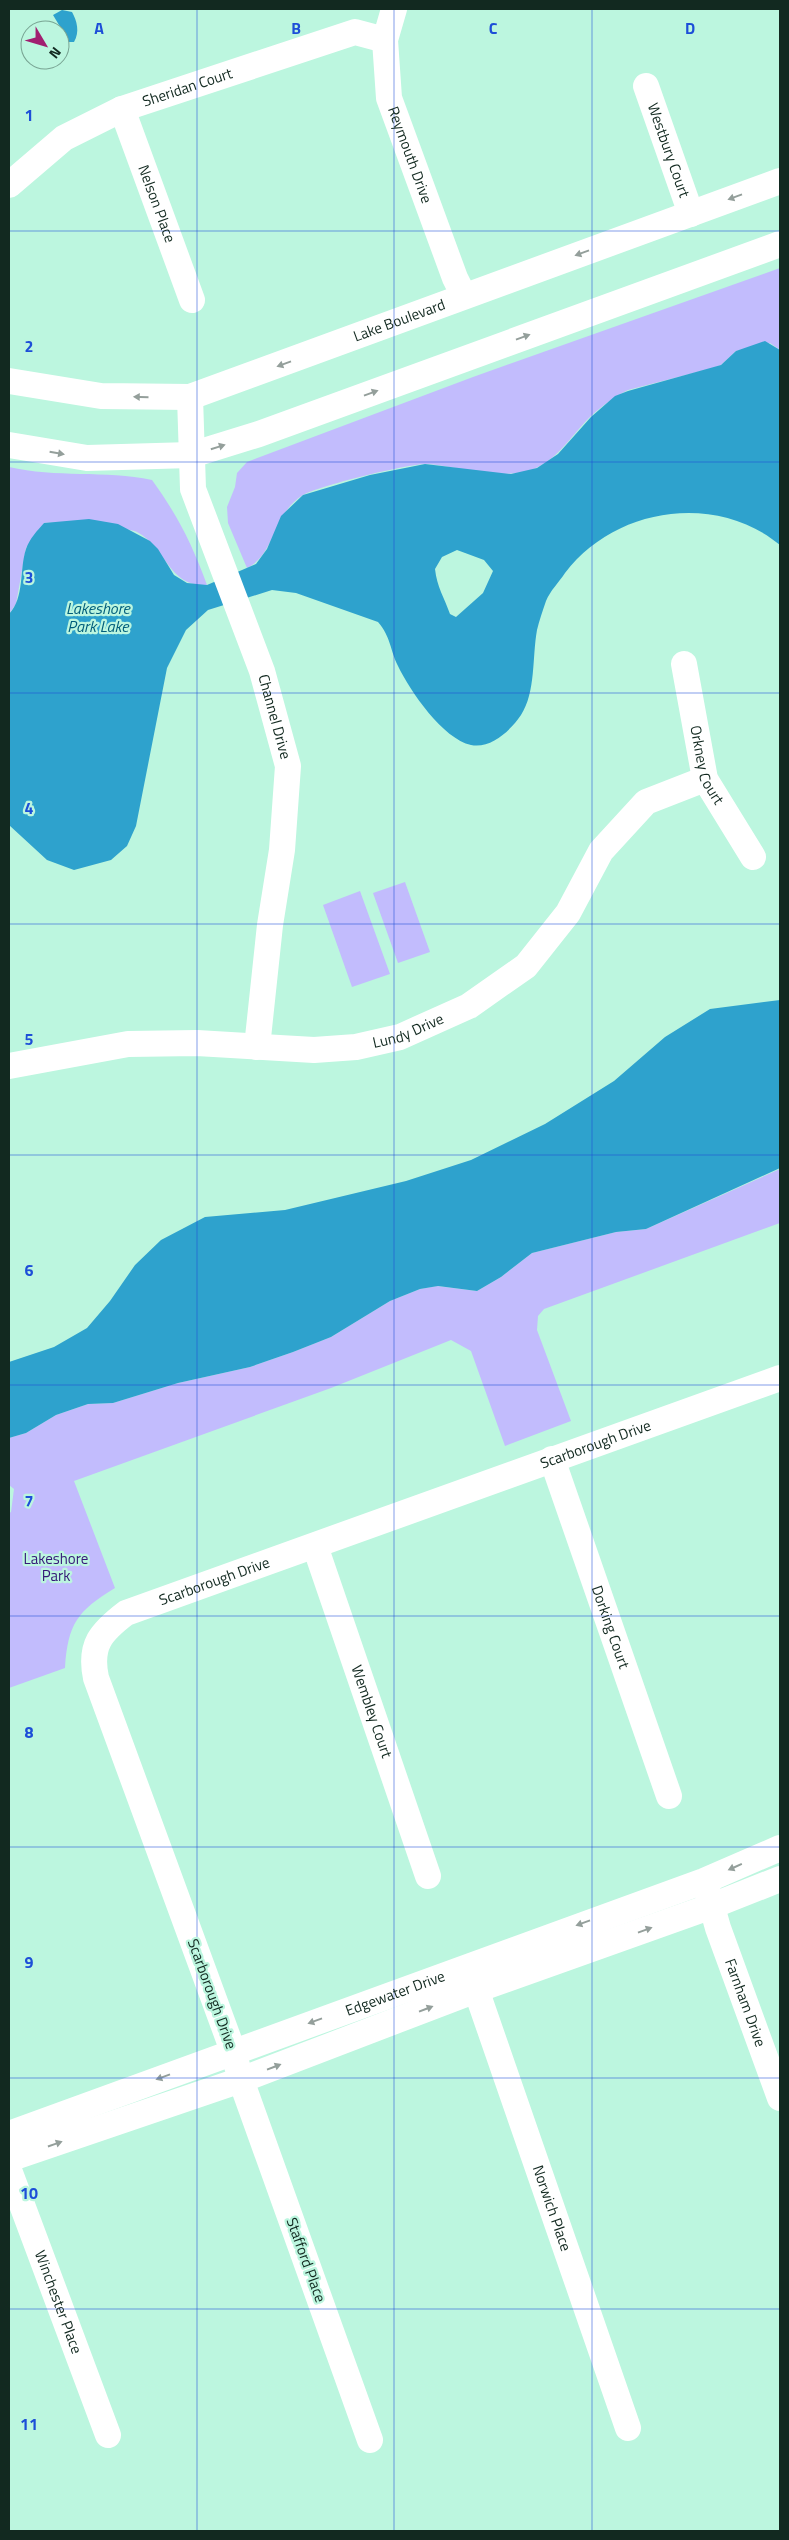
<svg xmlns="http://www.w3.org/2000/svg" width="789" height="2540" viewBox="0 0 789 2540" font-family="'Titillium Web',sans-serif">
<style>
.green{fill:#c2bcfd}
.water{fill:#2ea2cd;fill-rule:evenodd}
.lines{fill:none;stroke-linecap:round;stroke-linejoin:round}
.minor{stroke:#fff;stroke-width:26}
.oneway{fill:#949f9b}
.grid{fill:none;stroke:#1d4ed8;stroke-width:1;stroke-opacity:0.55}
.labels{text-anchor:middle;stroke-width:4.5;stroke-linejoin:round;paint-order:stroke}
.street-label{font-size:15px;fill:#122920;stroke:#bcf6df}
.park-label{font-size:15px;fill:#351977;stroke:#bcf6df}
.water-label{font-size:16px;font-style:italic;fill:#005d7b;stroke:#bcf6df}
.grid-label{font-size:16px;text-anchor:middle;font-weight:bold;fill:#1d4ed8;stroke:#bcf6df;stroke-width:4.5;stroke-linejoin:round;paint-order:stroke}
</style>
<rect width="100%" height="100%" fill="#bcf6df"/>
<g class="green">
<path d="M780 268V350L770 343 736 351 721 365 713 368 628 390C614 397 602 406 591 416 573 433 560 457 536 468 504 482 462 467 428 464 410 463 318 486 303 495 272 514 276 554 247 568L228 523 227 507 235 487 237 473 247 462 473 377Z"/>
<path d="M9 467C56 478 105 470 152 480 178 516 192 544 207 585 169 588 166 547 137 532 126 527 59 522 44 523L26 548 16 604 9 614Z"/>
<polygon points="405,882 430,952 398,963 373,893"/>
<polygon points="360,891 390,974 352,987 323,905"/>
<path d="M780 1169V1223L544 1309 538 1316 537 1330 571 1421 505 1446 471 1351 451 1340 331 1388 74 1481 115 1588C77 1611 68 1624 65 1668L9 1688V1513L11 1512 14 1489 9 1485V1438L26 1433 56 1415 88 1404 113 1403 178 1383 250 1367 293 1352 331 1337 390 1301 420 1289 437 1286 477 1291 501 1277 532 1253 616 1232 646 1229Z"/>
</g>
<g class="water">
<path d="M62 10 72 12C77 21 80 32 74 42H65L61 39 62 30 53 15Z"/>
<path d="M765 341 780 350V545C716 492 615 507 565 573 559 582 550 591 546 601 543 610 539 621 537 630 532 657 536 692 521 715 511 730 491 749 471 745 443 739 410 691 398 666 390 650 391 637 378 622L296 593 272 590 208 610 186 630 167 668 136 826 127 846 111 860 74 870 47 860 9 825V614C25 597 19 570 26 549 30 538 37 531 44 523L89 519 118 524 150 541 158 549 174 575 187 583 207 585 256 564 267 549 281 516 303 495 370 475 425 464 511 474 537 468 558 454 591 417 615 396 628 391 721 365 736 351ZM457 550 484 560 493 571 483 593 456 617 450 614C444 597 437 587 435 569L442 557Z"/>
<polygon points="780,1000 780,1168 646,1229 616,1232 532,1253 501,1277 477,1291 438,1286 420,1289 390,1301 331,1337 293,1352 250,1367 178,1383 113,1403 88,1404 56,1415 26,1433 9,1438 9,1362 54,1347 87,1328 110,1301 135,1265 161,1240 205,1217 285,1210 406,1181 471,1160 545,1124 614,1081 665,1037 710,1009"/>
</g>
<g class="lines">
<g class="minor">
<path id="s1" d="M394 9 385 40 389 98 455 278 464 296"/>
<path id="s2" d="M646 86 691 214"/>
<path id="s3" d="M122 109 192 300"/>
<path id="s4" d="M9 185 64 138 122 109 355 32 385 40"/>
<path id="s5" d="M9 381 101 396 190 397 780 181"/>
<path id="s6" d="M190 397 193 489 262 671 288 766 282 850 270 925 257 1047"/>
<polyline points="9,445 87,458 191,455 259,434 780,244"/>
<path id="s7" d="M684 664 705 779 753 857"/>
<path id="s8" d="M9 1066 128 1044 197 1043 314 1050 356 1047 400 1037 469 1006 526 966 568 913 601 851 646 802 705 779"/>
<path id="s9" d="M552 1459 669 1796"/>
<path id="s10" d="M315 1546 428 1876"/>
<path id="s11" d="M707 1889 718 1928 780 2098"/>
<path id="s12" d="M470 1972 628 2428"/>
<path id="s13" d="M9 2134 704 1881 780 1848"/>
<polyline points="9,2159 241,2080 476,1990 712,1906 780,1879"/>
<path id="s14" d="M9 2170 108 2435"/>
<path id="s15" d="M370 2440 241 2080 233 2051 96 1678C89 1645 101 1632 126 1613L780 1378"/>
</g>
</g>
<defs><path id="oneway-solid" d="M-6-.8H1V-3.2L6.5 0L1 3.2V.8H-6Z" transform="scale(1.25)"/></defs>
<g class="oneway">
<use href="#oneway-solid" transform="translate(735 197) rotate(160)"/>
<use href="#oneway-solid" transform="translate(582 253) rotate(160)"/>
<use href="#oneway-solid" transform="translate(523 337) rotate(-20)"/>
<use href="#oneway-solid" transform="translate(284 364) rotate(160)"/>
<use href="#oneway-solid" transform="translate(371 393) rotate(-20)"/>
<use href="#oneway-solid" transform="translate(141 397) rotate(-179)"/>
<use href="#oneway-solid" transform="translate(218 447) rotate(-17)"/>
<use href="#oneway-solid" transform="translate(57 453) rotate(10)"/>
<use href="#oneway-solid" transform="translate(735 1867) rotate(156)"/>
<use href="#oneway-solid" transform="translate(583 1923) rotate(160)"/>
<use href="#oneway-solid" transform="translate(645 1930) rotate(-20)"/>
<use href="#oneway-solid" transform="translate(426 2009) rotate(-21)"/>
<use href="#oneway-solid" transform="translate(315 2021) rotate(160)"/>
<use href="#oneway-solid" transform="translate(274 2067) rotate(-21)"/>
<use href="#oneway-solid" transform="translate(163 2077) rotate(160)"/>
<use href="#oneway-solid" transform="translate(55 2144) rotate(-19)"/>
</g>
<path class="grid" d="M197 9V2531M394 9V2531M592 9V2531M9 231H780M9 462H780M9 693H780M9 924H780M9 1155H780M9 1385H780M9 1616H780M9 1847H780M9 2078H780M9 2309H780"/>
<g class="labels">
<g class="street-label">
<text dy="5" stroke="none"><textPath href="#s4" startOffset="206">Sheridan Court</textPath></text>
<text dy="5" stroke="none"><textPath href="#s2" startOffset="68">Westbury Court</textPath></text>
<text dy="5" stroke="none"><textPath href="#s1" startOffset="151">Reymouth Drive</textPath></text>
<text dy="5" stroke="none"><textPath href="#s3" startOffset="101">Nelson Place</textPath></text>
<text dy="5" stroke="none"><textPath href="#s5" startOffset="405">Lake Boulevard</textPath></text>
<text dy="5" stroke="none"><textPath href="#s6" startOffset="334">Channel Drive</textPath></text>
<text dy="5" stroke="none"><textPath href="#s7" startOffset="104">Orkney Court</textPath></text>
<text dy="5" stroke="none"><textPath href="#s8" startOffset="404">Lundy Drive</textPath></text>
<text dy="5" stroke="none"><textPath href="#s15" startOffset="1386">Scarborough Drive</textPath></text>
<text dy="5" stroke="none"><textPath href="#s15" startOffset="981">Scarborough Drive</textPath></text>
<text dy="5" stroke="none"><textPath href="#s9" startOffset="178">Dorking Court</textPath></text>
<text dy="5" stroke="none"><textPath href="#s10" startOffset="175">Wembley Court</textPath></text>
<text dy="5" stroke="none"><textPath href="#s13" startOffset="411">Edgewater Drive</textPath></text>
<text transform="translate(212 1994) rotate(70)" y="5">Scarborough Drive</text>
<text dy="5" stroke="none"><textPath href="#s11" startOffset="120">Farnham Drive</textPath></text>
<text dy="5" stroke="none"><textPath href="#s12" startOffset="250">Norwich Place</textPath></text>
<text transform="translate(306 2260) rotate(70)" y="5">Stafford Place</text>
<text dy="5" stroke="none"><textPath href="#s14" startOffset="141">Winchester Place</textPath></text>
</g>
<g class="park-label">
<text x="56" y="1564">Lakeshore<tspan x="56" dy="17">Park</tspan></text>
</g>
<g class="water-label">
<text x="98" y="614">Lakeshore<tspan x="98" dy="18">Park Lake</tspan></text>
</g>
</g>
<g class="grid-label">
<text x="99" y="34">A</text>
<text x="296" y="34">B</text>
<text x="493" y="34">C</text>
<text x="690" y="34">D</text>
<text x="29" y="121">1</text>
<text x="29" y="352">2</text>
<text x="29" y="583">3</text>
<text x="29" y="814">4</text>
<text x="29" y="1045">5</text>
<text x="29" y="1276">6</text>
<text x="29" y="1507">7</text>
<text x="29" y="1738">8</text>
<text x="29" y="1968">9</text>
<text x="29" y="2199">10</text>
<text x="29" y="2430">11</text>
</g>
<rect width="789" height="2540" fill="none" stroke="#122920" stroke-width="20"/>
<g transform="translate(45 45) rotate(128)"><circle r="24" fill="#bcf6df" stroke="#78a493"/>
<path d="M0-4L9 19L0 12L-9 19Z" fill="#a11f70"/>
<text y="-8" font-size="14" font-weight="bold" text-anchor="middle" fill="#122920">N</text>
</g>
</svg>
